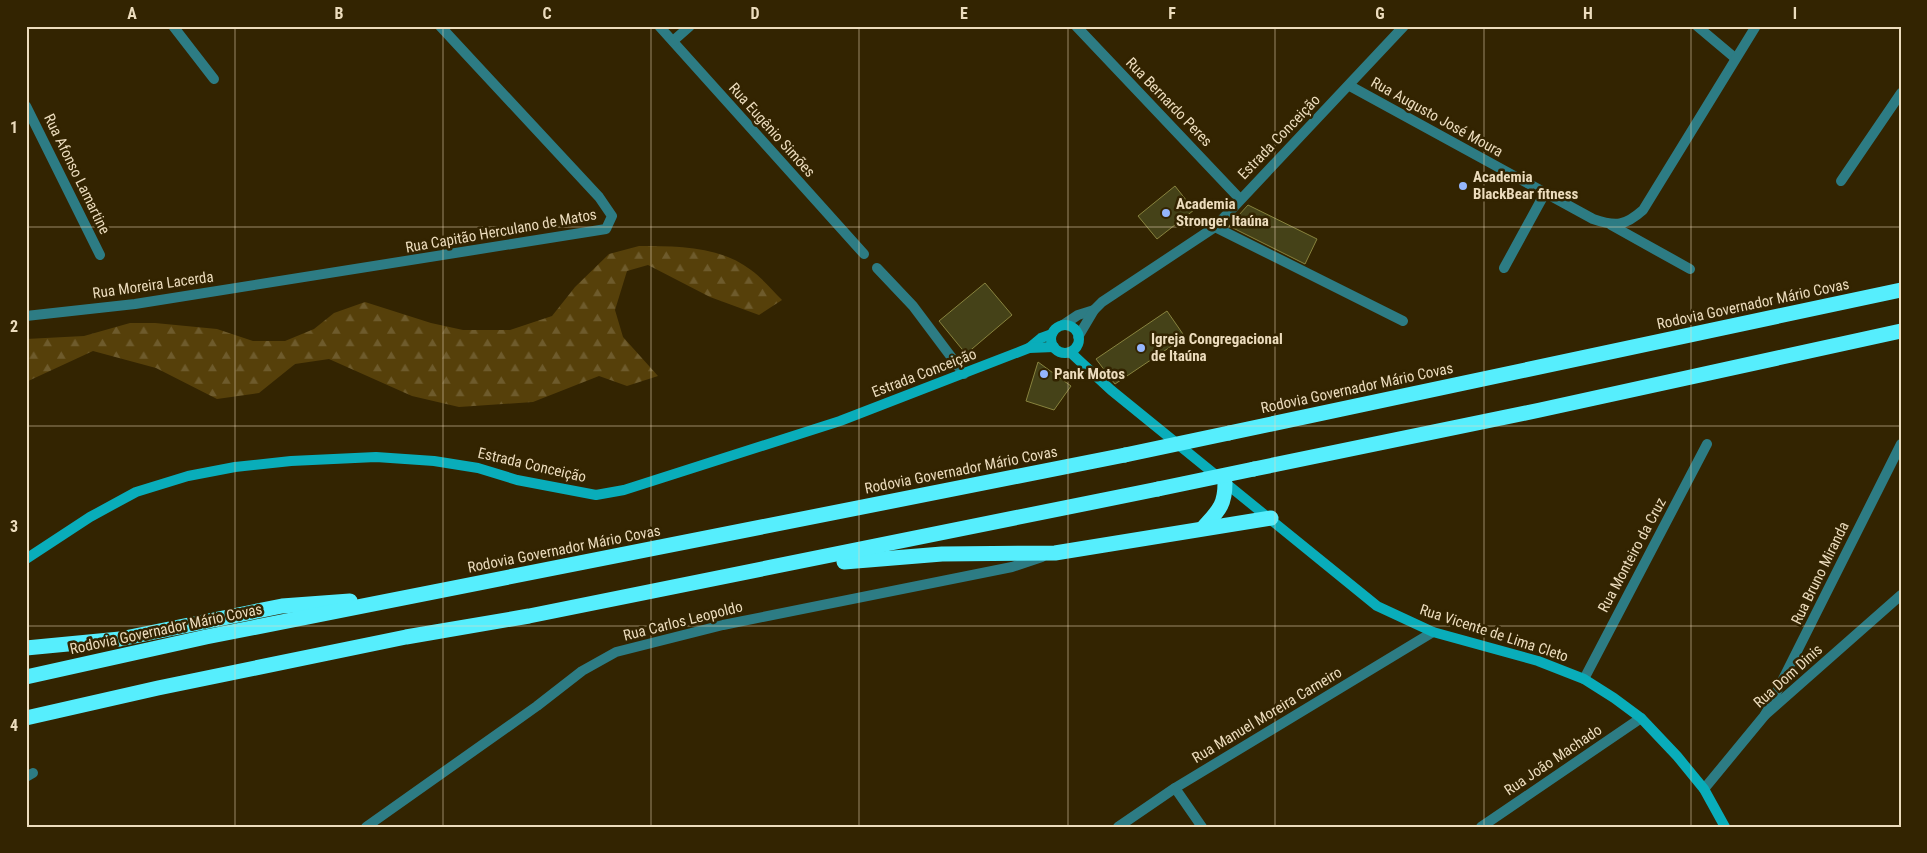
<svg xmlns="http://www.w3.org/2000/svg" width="1927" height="853" viewBox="0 0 1927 853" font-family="'Roboto Condensed',sans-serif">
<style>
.forest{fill:url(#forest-firs)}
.building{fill:#454218;stroke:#88833e}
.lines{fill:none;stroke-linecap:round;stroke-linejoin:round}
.minor{stroke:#2d7c84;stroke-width:10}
.tertiary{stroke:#2d7c84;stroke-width:10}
.secondary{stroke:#09adba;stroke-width:10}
.motorway{stroke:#56eefd;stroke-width:15}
.motorway-bridge{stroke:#56eefd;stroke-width:15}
.grid{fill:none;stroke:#ecdcbd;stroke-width:1;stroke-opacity:0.55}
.poi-dot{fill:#95b6fd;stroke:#332401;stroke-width:2}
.labels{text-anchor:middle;stroke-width:5;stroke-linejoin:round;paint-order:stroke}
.street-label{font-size:15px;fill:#ecdcbd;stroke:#332401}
.poi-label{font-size:15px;font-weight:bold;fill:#ecdcbd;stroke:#332401;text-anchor:start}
.neatline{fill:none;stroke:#ecdcbd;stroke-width:2}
.grid-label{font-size:16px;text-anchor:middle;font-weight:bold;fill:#ecdcbd}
</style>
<defs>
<pattern id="forest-firs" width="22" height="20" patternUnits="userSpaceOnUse" patternTransform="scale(1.25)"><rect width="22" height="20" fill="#56400a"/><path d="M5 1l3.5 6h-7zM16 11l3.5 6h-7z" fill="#6e5b2c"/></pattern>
</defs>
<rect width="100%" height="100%" fill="#332401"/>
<path class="forest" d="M639 246C677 246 720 246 751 270 762 278 772 290 782 300L759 315 710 297 648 265 627 271 615 310 623 337 658 376 627 386 599 376 533 402 459 407 412 396 329 359 295 364 259 393 217 399 156 368 93 351 26 382V339L84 336 130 323H155L217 329 253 341H285L314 329 334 313 365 302 431 323 463 330H510L552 316 575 287 609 254Z"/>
<g class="building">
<polygon points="1175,186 1194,210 1157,239 1138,216"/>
<polygon points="1248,205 1317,239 1305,264 1229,226"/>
<polygon points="985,283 1012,315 966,354 939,321"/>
<polygon points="1167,311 1185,337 1115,384 1096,359"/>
<polygon points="1038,362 1071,386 1054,410 1026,401"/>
</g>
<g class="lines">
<g class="minor">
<polyline points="173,26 214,79"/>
<polyline points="659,26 864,254"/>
<polyline points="1076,26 1240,199"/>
<polyline points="1697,26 1735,58"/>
<polyline points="673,41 690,26"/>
<path d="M1350 86 1593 219C1616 227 1625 226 1643 210L1756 26"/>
<polyline points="26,106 100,255"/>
<polyline points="1841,181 1901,93"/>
<polyline points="1611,225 1690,269"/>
<polyline points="1215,227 1403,321"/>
<polyline points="877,268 913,306 964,374"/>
<polyline points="1504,268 1545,193"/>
<polyline points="26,316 135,304 606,229 612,216 599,197 440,26"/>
<polyline points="1584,679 1707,444"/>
<polyline points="1765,715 1901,444"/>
<polyline points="26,777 33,773"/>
<polyline points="1175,788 1202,827"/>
<polyline points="1704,789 1765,715 1901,595"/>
<polyline points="366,827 537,706 582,671 616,652 723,625 1012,567 1042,557"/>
<polyline points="1118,827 1175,788 1433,632"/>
<polyline points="1481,827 1641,718"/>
</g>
<g class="tertiary">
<polyline points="1063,325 1078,315 1094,310"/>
<polyline points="1078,337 1094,310 1102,302 1215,227 1404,26"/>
</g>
<g class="secondary">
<circle cx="1065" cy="339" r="14"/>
<polyline points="1029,348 1041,338 1052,334"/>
<polyline points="1070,352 1111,390 1377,606 1433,632 1538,661 1584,679 1614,698 1641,718 1677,756 1704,789 1725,827"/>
<polyline points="26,559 90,517 136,492 188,476 235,467 291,461 376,457 434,461 478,468 517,480 596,495 624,490 840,421 1029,348 1054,347"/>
</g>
<g class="motorway">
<polyline points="1229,433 1901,290"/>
<polyline points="1254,469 1540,410 1901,331"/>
<path d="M1203 528C1218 511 1225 506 1225 483"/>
<polyline points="844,562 942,554 1055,553 1271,518"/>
<polyline points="26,648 120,639 282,606 350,601"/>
<polyline points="26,677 206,637 1125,455"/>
<polyline points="26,718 158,688 406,637 529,616 1158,489"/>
</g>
<g class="motorway-bridge">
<polyline points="1125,455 1229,433"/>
<polyline points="1158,489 1254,469"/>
</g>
</g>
<path class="grid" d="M235 26V827M443 26V827M651 26V827M859 26V827M1068 26V827M1275 26V827M1484 26V827M1691 26V827M26 227H1901M26 426H1901M26 626H1901"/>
<g class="poi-dot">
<circle cx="1463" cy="186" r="5"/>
<circle cx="1166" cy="213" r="5"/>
<circle cx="1141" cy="348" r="5"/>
<circle cx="1044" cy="374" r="5"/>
</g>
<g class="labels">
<g class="street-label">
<text transform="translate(1169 102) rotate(46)" y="5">Rua Bernardo Peres</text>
<text transform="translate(1437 117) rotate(29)" y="5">Rua Augusto José Moura</text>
<text transform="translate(772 130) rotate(48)" y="5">Rua Eugênio Simões</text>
<text transform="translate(1279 137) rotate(-46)" y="5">Estrada Conceição</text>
<text transform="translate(77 174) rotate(64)" y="5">Rua Afonso Lamartine</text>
<text transform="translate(501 231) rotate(-10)" y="5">Rua Capitão Herculano de Matos</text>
<text transform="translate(153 285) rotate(-8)" y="5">Rua Moreira Lacerda</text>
<text transform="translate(1753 304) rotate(-12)" y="5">Rodovia Governador Mário Covas</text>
<text transform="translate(924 373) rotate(-21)" y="5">Estrada Conceição</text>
<text transform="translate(1357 388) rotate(-12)" y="5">Rodovia Governador Mário Covas</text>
<text transform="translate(532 465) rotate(13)" y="5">Estrada Conceição</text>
<text transform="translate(961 470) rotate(-11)" y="5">Rodovia Governador Mário Covas</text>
<text transform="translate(564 549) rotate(-11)" y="5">Rodovia Governador Mário Covas</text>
<text transform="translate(1632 555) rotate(-62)" y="5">Rua Monteiro da Cruz</text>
<text transform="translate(1820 573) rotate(-64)" y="5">Rua Bruno Miranda</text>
<text transform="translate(683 621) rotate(-14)" y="5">Rua Carlos Leopoldo</text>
<text transform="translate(166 629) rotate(-12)" y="5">Rodovia Governador Mário Covas</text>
<text transform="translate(1494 633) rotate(18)" y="5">Rua Vicente de Lima Cleto</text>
<text transform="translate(1788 676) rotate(-42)" y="5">Rua Dom Dinis</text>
<text transform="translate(1267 715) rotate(-31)" y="5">Rua Manuel Moreira Carneiro</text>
<text transform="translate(1553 760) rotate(-34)" y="5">Rua João Machado</text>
</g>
<g class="poi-label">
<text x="1473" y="182">Academia<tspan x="1473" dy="17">BlackBear fitness</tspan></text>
<text x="1176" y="209">Academia<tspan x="1176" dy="17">Stronger Itaúna</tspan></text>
<text x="1151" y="344">Igreja Congregacional<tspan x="1151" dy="17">de Itaúna</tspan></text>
<text x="1054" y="379">Pank Motos</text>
</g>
</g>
<rect width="1927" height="853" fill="none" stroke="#332401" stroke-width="55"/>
<rect x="28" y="28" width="1872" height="798" class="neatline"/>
<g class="grid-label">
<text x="132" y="19">A</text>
<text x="339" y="19">B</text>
<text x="547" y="19">C</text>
<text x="755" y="19">D</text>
<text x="964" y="19">E</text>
<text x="1172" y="19">F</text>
<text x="1380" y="19">G</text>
<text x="1588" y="19">H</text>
<text x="1795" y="19">I</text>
<text x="14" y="133">1</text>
<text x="14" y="332">2</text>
<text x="14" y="532">3</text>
<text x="14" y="731">4</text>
</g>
</svg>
